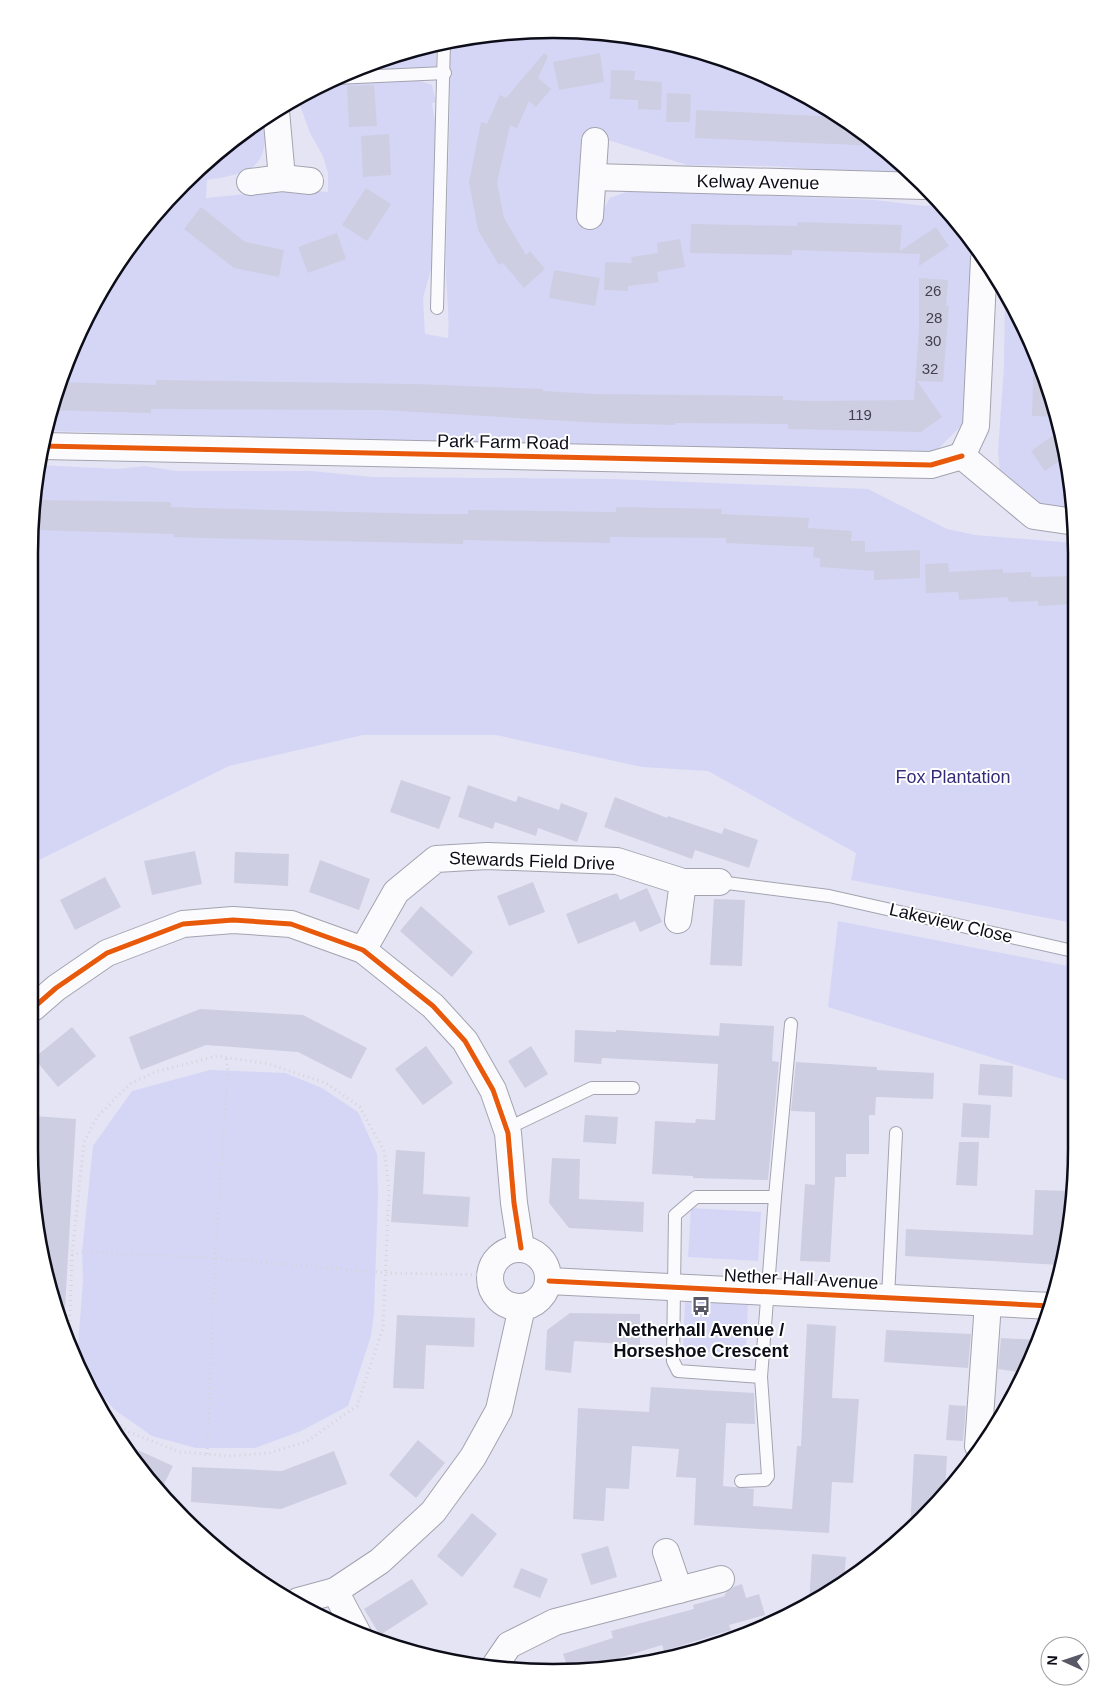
<svg xmlns="http://www.w3.org/2000/svg" width="1105" height="1701" viewBox="0 0 1105 1701" font-family="Arial,sans-serif">
<style>
.green{fill:#d5d6f6}
.building{fill:#cdcee1}
.lines{fill:none;stroke-linecap:round;stroke-linejoin:round}
.service-casing{stroke:#a3a3b0;stroke-width:14}
.minor-casing{stroke:#a3a3b0;stroke-width:28}
.path{stroke:#d4d4d9;stroke-width:3;stroke-dasharray:1 4;stroke-linecap:butt}
.service{stroke:#fbfbfd;stroke-width:12}
.minor{stroke:#fbfbfd;stroke-width:26}
.cycleway-casing{stroke:#fff;stroke-width:8}
.cycleway{stroke:#e8590c;stroke-width:5}
.labels{text-anchor:middle;stroke-width:4;stroke-linejoin:round;paint-order:stroke}
.number-label{font-size:15px;fill:#40404e}
.street-label{font-size:18px;fill:#0d0d19;stroke:#fff}
.park-label{font-size:18px;fill:#352c78;stroke:#fff}
.poi-label{font-size:18px;font-weight:bold;fill:#0d0d19;stroke:#fff}
.rim{fill:none;stroke:#0d0d19;stroke-width:2.5}
</style>
<rect width="100%" height="100%" fill="#e4e4f4"/>
<g class="green">
<path d="M519 30 621 33 721 57 815 99 898 159 913 175 769 166 687 165 605 139 592 136 581 137 577 214 589 224 600 226 602 212 610 198 632 190 875 200 925 206 941 204 972 240 966 421 932 455 46 431 56 384 83 321 159 207 234 137 265 117C268 169 255 172 207 180L206 198C247 194 287 188 328 192V173L323 156 310 133 297 97 317 85 415 79 432 85 436 102 432 103 436 129 434 259 423 298 425 334 448 338C450 311 445 285 446 258 447 186 451 114 450 41Z"/>
<polygon points="436,43 436,66 429,70 343,74 417,47"/>
<polygon points="1005,293 1022,321 1058,417 1074,513 1043,507 1000,472 998,452 1004,366"/>
<polygon points="38,465 118,469 145,466 176,471 312,471 372,477 614,479 868,489 947,529 975,535 1075,543 1073,923 851,880 856,853 708,771 642,767 496,735 363,735 229,766 33,863 33,484"/>
<polygon points="838,921 1073,967 1072,1082 828,1007"/>
<polygon points="210,1070 285,1073 322,1088 358,1112 377,1154 378,1195 374,1313 371,1336 348,1406 301,1431 255,1448 196,1448 152,1436 115,1410 88,1380 77,1359 83,1281 82,1252 93,1146 132,1091"/>
<polygon points="691,1208 761,1212 758,1261 688,1257"/>
<polygon points="685,1300 748,1303 746,1353 683,1351"/>
</g>
<g class="building">
<polygon points="544,53 548,56 538,78 551,89 536,107 529,101 517,128 510,125 497,183 504,218 526,255 530,251 545,269 524,288 503,263 499,265 478,230 469,182 481,122 487,124 500,95 506,98"/>
<polygon points="600,53 604,82 559,90 553,62"/>
<polygon points="611,70 635,71 634,80 662,82 661,110 638,109 638,100 610,99"/>
<polygon points="374,85 377,126 349,127 347,86"/>
<polygon points="667,93 691,94 690,122 666,122"/>
<polygon points="696,110 839,117 881,146 695,138"/>
<polygon points="389,134 391,175 363,177 361,136"/>
<polygon points="366,188 391,204 367,241 342,225"/>
<polygon points="201,207 245,242 284,250 279,277 234,268 184,229"/>
<polygon points="798,222 902,225 900,251 936,227 949,246 919,266 920,254 792,250 792,255 690,253 691,224 797,226"/>
<polygon points="337,233 346,259 308,273 298,247"/>
<polygon points="680,239 685,267 657,272 659,282 628,286 628,291 604,290 605,262 632,263 631,257 658,253 657,243"/>
<polygon points="554,270 600,278 595,306 549,298"/>
<polygon points="919,278 948,280 946,306 949,306 943,382 917,381 942,417 921,432 788,429 788,424 675,423 675,425 601,423 382,410 151,409 151,413 50,410 58,382 156,385 156,380 414,384 543,389 543,391 595,394 783,396 783,400 812,401 914,400 919,329"/>
<polygon points="1034,352 1058,417 1032,416"/>
<polygon points="1055,434 1063,444 1065,457 1045,471 1031,451"/>
<polygon points="33,500 171,502 171,507 199,508 430,514 468,514 468,510 616,512 616,507 722,509 721,514 809,518 808,528 852,531 851,541 865,541 865,552 920,550 920,578 874,580 874,571 820,567 820,558 813,557 814,547 726,543 726,538 610,537 610,543 463,540 463,544 202,538 174,537 174,534 33,530"/>
<polygon points="948,563 949,572 1003,569 1003,573 1031,572 1031,577 1075,576 1075,604 1038,606 1038,601 1009,602 1008,597 959,600 958,592 926,593 925,564"/>
<polygon points="401,780 451,797 439,829 390,812"/>
<polygon points="468,785 516,802 518,796 559,810 561,803 588,813 577,842 538,828 536,836 495,822 493,829 458,817"/>
<polygon points="615,797 667,818 668,816 722,834 724,828 758,840 749,868 695,850 692,859 604,827"/>
<polygon points="195,851 202,884 152,895 144,861"/>
<polygon points="235,852 289,854 288,886 234,883"/>
<polygon points="320,860 370,879 359,910 309,892"/>
<polygon points="105,877 121,907 75,930 60,900"/>
<polygon points="533,882 545,912 509,926 497,896"/>
<polygon points="647,888 662,922 640,932 635,921 578,944 566,914 617,893 620,900"/>
<polygon points="714,899 745,900 742,966 710,965"/>
<polygon points="421,906 473,952 452,977 400,931"/>
<polygon points="200,1009 303,1015 367,1048 351,1079 298,1052 206,1045 141,1070 129,1037"/>
<polygon points="720,1023 774,1026 772,1061 779,1062 768,1180 693,1178 693,1176 652,1174 655,1121 695,1123 696,1119 715,1120 718,1064 602,1058 601,1064 574,1062 575,1030 616,1032 616,1030 719,1036"/>
<polygon points="72,1027 96,1056 58,1087 34,1058"/>
<polygon points="426,1046 453,1083 423,1105 395,1069"/>
<polygon points="531,1046 548,1074 525,1088 508,1061"/>
<polygon points="796,1062 877,1067 877,1070 934,1073 933,1099 876,1097 875,1115 869,1115 869,1154 846,1154 846,1177 835,1177 830,1262 800,1261 805,1184 815,1185 815,1112 791,1111"/>
<polygon points="980,1064 1013,1066 1012,1097 978,1095"/>
<polygon points="963,1103 991,1105 989,1138 961,1137"/>
<polygon points="585,1115 618,1117 616,1144 583,1142"/>
<polygon points="33,1116 76,1119 64,1325 61,1325 56,1317 33,1217"/>
<polygon points="959,1142 979,1142 977,1186 956,1185"/>
<polygon points="396,1150 425,1152 423,1194 470,1197 468,1227 391,1222"/>
<polygon points="552,1158 580,1159 579,1199 644,1202 643,1232 569,1228 549,1203"/>
<polygon points="1035,1190 1072,1191 1072,1217 1061,1265 905,1256 906,1229 1033,1235"/>
<polygon points="570,1313 640,1314 640,1345 574,1341 571,1373 545,1370 547,1330"/>
<polygon points="397,1315 475,1318 474,1347 426,1345 424,1389 393,1388"/>
<polygon points="807,1324 836,1326 832,1398 859,1399 853,1483 832,1482 829,1533 694,1525 696,1478 676,1477 679,1449 632,1446 629,1489 606,1488 604,1521 573,1519 578,1408 649,1412 651,1387 754,1393 755,1424 726,1423 723,1486 754,1489 753,1506 792,1509 797,1446 801,1446"/>
<polygon points="886,1330 971,1334 968,1368 884,1362"/>
<polygon points="1001,1338 1039,1340 1025,1373 998,1369"/>
<polygon points="949,1405 966,1406 963,1441 946,1440"/>
<polygon points="418,1440 445,1463 416,1498 389,1475"/>
<polygon points="118,1441 173,1466 160,1492"/>
<polygon points="334,1451 347,1484 281,1509 191,1502 192,1467 282,1471"/>
<polygon points="914,1454 947,1456 945,1495 910,1530"/>
<polygon points="472,1513 497,1534 462,1577 437,1556"/>
<polygon points="608,1546 617,1577 591,1585 581,1554"/>
<polygon points="812,1554 846,1557 844,1581 809,1604"/>
<polygon points="521,1568 548,1579 540,1598 513,1587"/>
<polygon points="412,1579 428,1604 380,1635 364,1609"/>
<polygon points="742,1584 746,1598 759,1594 765,1615 729,1625 731,1630 664,1651 662,1645 619,1658 622,1665 587,1671 569,1671 563,1654 613,1638 611,1631 694,1609 693,1605 725,1596 725,1594 733,1587"/>
</g>
<g class="lines">
<g class="service-casing">
<g id="service">
<polyline points="335,78 445,73"/>
<polyline points="437,308 444,42"/>
<polyline points="719,882 829,896 1073,951"/>
<polyline points="506,1129 592,1088 633,1088"/>
<polyline points="775,1197 696,1197 675,1215 673,1361 678,1371 761,1377 775,1197 791,1024"/>
<polyline points="888,1298 896,1133"/>
<polyline points="741,1481 765,1480 768,1476 761,1377"/>
</g>
</g>
<g class="minor-casing">
<g id="minor">
<polyline points="276,111 282,178"/>
<polyline points="593,177 923,186"/>
<polyline points="250,182 282,178 310,181"/>
<polyline points="590,216 595,141"/>
<polyline points="42,446 931,465 962,456"/>
<polyline points="962,456 976,426 984,259"/>
<polyline points="962,456 1034,516 1075,522"/>
<polyline points="678,920 683,882"/>
<polyline points="363,950 396,892 436,859 487,856 617,861 683,882 719,882"/>
<polyline points="33,1008 56,988 107,953 183,924 233,920 291,924 363,950 433,1006 465,1041 493,1090 508,1133 514,1203 521,1248"/>
<circle cx="519" cy="1278" r="29"/>
<polyline points="549,1281 1051,1306"/>
<polyline points="978,1446 988,1303"/>
<polyline points="666,1552 679,1590"/>
<polyline points="335,1591 358,1634"/>
<polyline points="298,1601 335,1591 380,1561 433,1512 473,1457 499,1410 522,1307"/>
<polyline points="494,1667 509,1645 555,1622 721,1579"/>
</g>
</g>
<g class="path">
<polyline points="72,1255 82,1252 215,1258 387,1273 490,1275"/>
<polyline points="69,1341 72,1255 84,1142 97,1117 130,1084 155,1072 217,1056 269,1064 326,1083 360,1107 384,1151 389,1189 383,1328 357,1406 306,1442 269,1453 229,1456 180,1452 129,1432 103,1412"/>
<polyline points="207,1454 215,1258 228,1070 226,1057"/>
</g>
<use href="#service" class="service"/>
<use href="#minor" class="minor"/>
<g class="cycleway-casing">
<g id="cycleway">
<polyline points="42,446 931,465 962,456"/>
<polyline points="33,1008 56,988 107,953 183,924 233,920 291,924 363,950 433,1006 465,1041 493,1090 508,1133 514,1203 521,1248"/>
<polyline points="549,1281 1051,1306"/>
</g>
</g>
<use href="#cycleway" class="cycleway"/>
</g>
<defs>
<g id="bus-bare" transform="scale(1.5)"><path d="M-5-6H5V4H4V6H2V4H-2V6H-4V4H-5ZM-3.5-4V0h7V-4ZM-3.5 1.2v1.5H-2V1.2ZM2 1.2v1.5H3.5V1.2Z" fill="#585866" stroke="#fff" stroke-width="2.5" paint-order="stroke"/></g>
</defs>
<g fill-rule="evenodd">
<use href="#bus-bare" x="701" y="1306"/>
</g>
<g class="labels">
<g class="number-label">
<text x="933" y="296">26</text>
<text x="934" y="323">28</text>
<text x="933" y="346">30</text>
<text x="930" y="374">32</text>
<text x="860" y="420">119</text>
</g>
<g class="street-label">
<text transform="translate(758 182) rotate(1)" y="6">Kelway Avenue</text>
<text transform="translate(503 442) rotate(1)" y="6">Park Farm Road</text>
<text transform="translate(532 861) rotate(2)" y="6">Stewards Field Drive</text>
<text transform="translate(951 923) rotate(13)" y="6">Lakeview Close</text>
<text transform="translate(801 1279) rotate(3)" y="6">Nether Hall Avenue</text>
</g>
<g class="park-label">
<text x="953" y="783">Fox Plantation</text>
</g>
<g class="poi-label">
<text x="701" y="1336">Netherhall Avenue /<tspan x="701" dy="21">Horseshoe Crescent</tspan></text>
</g>
</g>
<path d="M0 0H1105V1701H0ZM553 38H553A515 515 0 0 1 1068 553V1149A515 515 0 0 1 553 1664H553A515 515 0 0 1 38 1149V553A515 515 0 0 1 553 38Z" fill="#fff" fill-rule="evenodd"/>
<path class="rim" d="M553 38H553A515 515 0 0 1 1068 553V1149A515 515 0 0 1 553 1664H553A515 515 0 0 1 38 1149V553A515 515 0 0 1 553 38Z"/>
<g transform="translate(1065 1661) rotate(273)"><circle r="24" fill="#ffffff" stroke="#9e9ea3"/>
<path d="M0-4L9 19L0 12L-9 19Z" fill="#585866"/>
<text y="-8" font-size="14" font-weight="bold" text-anchor="middle" fill="#0d0d19">N</text>
</g>
</svg>
